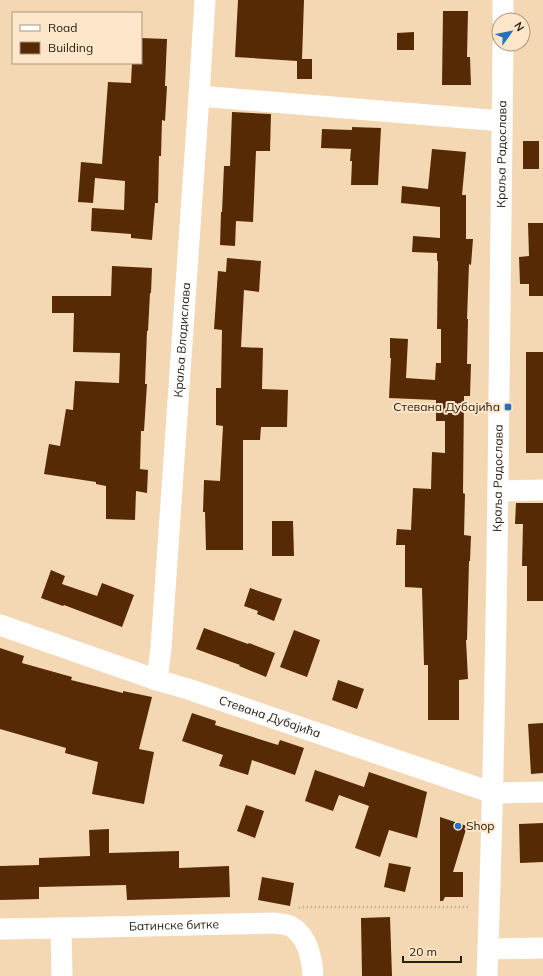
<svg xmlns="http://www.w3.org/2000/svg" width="543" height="976" viewBox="0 0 543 976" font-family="Mulish,sans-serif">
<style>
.building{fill:#562a05}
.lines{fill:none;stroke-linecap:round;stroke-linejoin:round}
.path{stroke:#b7a083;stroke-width:2.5;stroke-dasharray:1 3;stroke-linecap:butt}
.minor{stroke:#fff;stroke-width:21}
.poi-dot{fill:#2670c0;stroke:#fde6c9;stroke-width:1.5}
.labels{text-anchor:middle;stroke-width:4;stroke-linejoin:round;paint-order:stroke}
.street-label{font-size:12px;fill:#2a2012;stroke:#fde6c9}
.poi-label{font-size:12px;fill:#2a2012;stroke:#fde6c9;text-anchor:end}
</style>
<rect width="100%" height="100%" fill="#f4d8b4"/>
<g class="building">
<polygon points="238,0 304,0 302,59 312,59 312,79 297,79 297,61 235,57"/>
<polygon points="443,11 468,11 467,57 470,57 471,85 442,85"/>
<polygon points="414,32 414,50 397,50 397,33"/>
<polygon points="141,38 167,39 165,86 167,86 165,121 162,120 161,156 159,156 158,203 155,203 152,240 131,238 131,234 91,231 92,208 124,210 125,181 95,178 93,203 78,202 81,162 102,164 108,82 131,83 132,63 141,63"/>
<polygon points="232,112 271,114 270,151 256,151 253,222 236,221 235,246 220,245 221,212 222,212 224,166 230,166"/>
<polygon points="352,127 381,128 378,185 351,185 352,161 350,161 351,149 321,148 322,129 352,130"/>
<rect x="523" y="141" width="16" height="28"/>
<polygon points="432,149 466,152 462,195 466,195 466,239 473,239 471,265 469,264 467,319 468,319 467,364 471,364 470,396 464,396 463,493 465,494 464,535 471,536 470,561 469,561 467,640 466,640 468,679 459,680 459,720 428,720 428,665 424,665 422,588 405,587 405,545 396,545 397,529 411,530 413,488 431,489 432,452 445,453 445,421 436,421 436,400 389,398 391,358 390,358 390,338 408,339 406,378 435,380 436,363 441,363 441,329 437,329 438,261 437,261 437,253 412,252 413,236 440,238 440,207 401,203 402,186 428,189"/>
<polygon points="528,223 543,223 543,296 529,296 529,284 520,284 519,257 529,256"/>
<polygon points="227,258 261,261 259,292 244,290 241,347 263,348 262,389 288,390 287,427 261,427 260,440 243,440 243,550 206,550 205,512 203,512 204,480 220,481 223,426 216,425 216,388 221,388 222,330 214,329 218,271 226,272"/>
<polygon points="112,266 152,268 151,293 150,293 148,331 147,331 145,384 147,384 144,431 141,431 140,469 148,470 147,493 136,491 135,520 106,519 106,486 96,484 96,482 44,474 49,444 60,446 66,409 73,410 75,381 119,383 120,353 73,352 74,313 52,313 52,296 111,296"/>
<rect x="526" y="352" width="17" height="101"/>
<polygon points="516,503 543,503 543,601 527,601 527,566 522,566 523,524 515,524"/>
<polygon points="272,521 293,521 294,556 272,556"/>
<polygon points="51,570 65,576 62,584 97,596 102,583 134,595 122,627 64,605 63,606 41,598"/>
<polygon points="250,588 282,599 274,621 257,614 258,611 244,606"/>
<polygon points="204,628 248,644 249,643 275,653 266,677 239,666 240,665 196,649"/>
<polygon points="294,630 320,640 307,677 280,667"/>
<polygon points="0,648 24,656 22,663 72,677 71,680 123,693 123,691 152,697 139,749 154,752 144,804 92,794 98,762 65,753 66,748 0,729"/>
<polygon points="338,680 364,689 357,709 332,700"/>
<polygon points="192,713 216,721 215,725 278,745 280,740 304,748 295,775 252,760 248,775 219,766 223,755 182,741"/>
<polygon points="543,723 543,773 531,774 528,724"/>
<polygon points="315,770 364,787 369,772 427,792 417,838 389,830 380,857 355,848 369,806 339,795 333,811 305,801"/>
<polygon points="246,805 264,811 255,838 237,831"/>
<polygon points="440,817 467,826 453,872 463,872 463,897 445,897 443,901 440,901"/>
<polygon points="543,823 543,862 520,863 519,824"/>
<polygon points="109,829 109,853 179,851 179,868 229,866 230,897 127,900 126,885 39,887 39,899 0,900 0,866 39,865 39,858 90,856 89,830"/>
<polygon points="389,863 411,867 405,892 384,887"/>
<polygon points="262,877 294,883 290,906 258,900"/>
<polygon points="390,917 392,976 362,976 361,918"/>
</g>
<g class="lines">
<polyline class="path" points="299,908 301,907 470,907"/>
<g class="minor">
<polyline points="503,20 503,0"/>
<polyline points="199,96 502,121"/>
<polyline points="498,491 543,490"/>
<path id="s1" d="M0 625 157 680 188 689 493 793 543 792"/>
<path id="s2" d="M157 680 161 648 199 96 205 0"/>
<polyline points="61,928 62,976"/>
<path id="s3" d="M0 929 61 928 275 923C279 924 286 924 290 926 307 935 312 958 313 976"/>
<polyline points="488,949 543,948"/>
<path id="s4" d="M487 976C494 783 497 589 499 395 500 278 502 161 503 44"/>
</g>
</g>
<g class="poi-dot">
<rect x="504" y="403" width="8" height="8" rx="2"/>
<circle cx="458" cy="826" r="4"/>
</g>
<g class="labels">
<g class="street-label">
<text dy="4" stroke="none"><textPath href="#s4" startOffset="822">Краља Радослава</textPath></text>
<text dy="4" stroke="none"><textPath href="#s2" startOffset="341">Краља Владислава</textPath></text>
<text dy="4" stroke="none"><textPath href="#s4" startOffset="498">Краља Радослава</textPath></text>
<text dy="4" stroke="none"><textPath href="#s1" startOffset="285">Стевана Дубајића</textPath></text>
<text dy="4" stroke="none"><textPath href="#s3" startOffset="174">Батинске битке</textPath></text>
</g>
<g class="poi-label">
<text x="500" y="411">Стевана Дубајића</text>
<text x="466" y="830" text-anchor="start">Shop</text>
</g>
</g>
<rect x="12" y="12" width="130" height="52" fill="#fde6c9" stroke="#a99780"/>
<rect x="20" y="25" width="20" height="6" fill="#ffffff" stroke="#a99780"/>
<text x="48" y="32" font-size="12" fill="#2a2012">Road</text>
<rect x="20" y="42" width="20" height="12" fill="#562a05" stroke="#a99780"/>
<text x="48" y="52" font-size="12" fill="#2a2012">Building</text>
<g transform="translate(511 32) rotate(57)"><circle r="19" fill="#fde6c9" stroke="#a99780"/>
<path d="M0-3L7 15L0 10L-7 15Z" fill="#2670c0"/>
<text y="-6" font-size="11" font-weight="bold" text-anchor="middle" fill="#2a2012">N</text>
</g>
<path d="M403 956v6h58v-6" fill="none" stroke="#2a2012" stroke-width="2"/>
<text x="409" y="956" font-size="12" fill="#2a2012" stroke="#fde6c9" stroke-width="3" paint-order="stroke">20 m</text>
</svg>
